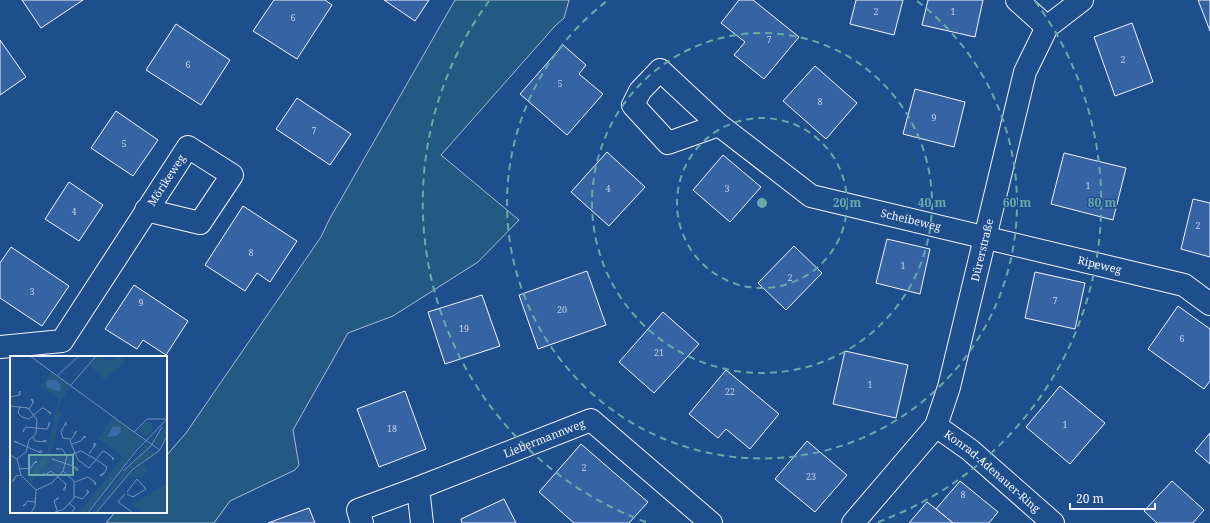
<svg xmlns="http://www.w3.org/2000/svg" width="1210" height="523" viewBox="0 0 1210 523" font-family="'Noto Serif',serif">
<style>
.green{fill:#245a82;stroke:#a8bbd7}
.building{fill:#3563a3;stroke:#f2f6ff}
.lines{fill:none;stroke-linecap:round;stroke-linejoin:round}
.minor-casing{stroke:#f2f6ff;stroke-width:24}
.minor{stroke:#1f4e8c;stroke-width:22}
.ring{fill:none;stroke:#6aa9a8;stroke-width:2;stroke-dasharray:7 5}
.labels{text-anchor:middle;stroke-width:3;stroke-linejoin:round;paint-order:stroke}
.number-label{font-size:9px;fill:#c3d1e8}
.street-label{font-size:11px;fill:#f2f6ff;stroke:#1f4e8c}
.inset-river{fill:none;stroke:#3b69a3;stroke-width:2}
.inset-road{fill:none;stroke:#7391ba;stroke-width:1}
.view{fill:#6aa9a8;fill-opacity:0.15;stroke:#6aa9a8;stroke-width:2}
.inset-edge{fill:none;stroke:#f2f6ff;stroke-width:2}
.centre{fill:#6aa9a8;stroke:#1f4e8c;stroke-width:2}
.ring-label{font-size:12px;text-anchor:middle;font-weight:bold;fill:#6aa9a8;stroke:#1f4e8c;stroke-width:3;stroke-linejoin:round;paint-order:stroke}
</style>
<rect width="100%" height="100%" fill="#1f4e8c"/>
<polygon class="green" points="455,0 569,0 564,18 555,26 441,155 519,220 478,262 393,316 348,333 293,430 299,465 295,470 230,501 214,523 106,523 115,512 166,512 166,456 186,433 321,237 329,220"/>
<g class="building">
<polygon points="22,0 83,0 41,28"/>
<polygon points="274,0 325,0 332,5 297,59 253,31"/>
<polygon points="384,0 429,0 415,21"/>
<polygon points="739,0 753,0 799,37 764,79 734,55 745,42 721,23"/>
<polygon points="856,0 903,0 894,35 850,24"/>
<polygon points="928,0 983,0 975,37 922,25"/>
<polygon points="1198,0 1210,0 1210,31"/>
<polygon points="1132,23 1153,82 1115,96 1094,37"/>
<polygon points="176,24 230,60 201,105 146,70"/>
<polygon points="0,40 26,77 0,95"/>
<polygon points="563,45 586,65 579,74 603,94 567,135 520,94"/>
<polygon points="815,66 857,103 826,139 783,101"/>
<polygon points="915,89 965,102 954,147 903,134"/>
<polygon points="297,98 351,134 330,165 276,129"/>
<polygon points="116,111 158,140 133,176 91,148"/>
<polygon points="607,152 645,187 609,226 571,192"/>
<polygon points="1064,153 1126,168 1113,220 1051,204"/>
<polygon points="723,155 761,187 730,222 693,190"/>
<polygon points="69,182 103,205 79,241 45,219"/>
<polygon points="1193,199 1210,203 1210,257 1181,249"/>
<polygon points="243,206 297,241 270,282 257,273 245,291 205,265"/>
<polygon points="887,239 930,249 920,294 876,283"/>
<polygon points="794,246 822,273 786,310 758,283"/>
<polygon points="11,247 69,286 42,326 0,298 0,263"/>
<polygon points="587,271 606,325 538,349 519,295"/>
<polygon points="1035,272 1085,283 1075,329 1025,318"/>
<polygon points="134,285 188,321 166,355 143,340 137,349 105,329"/>
<polygon points="482,295 500,346 445,364 428,312"/>
<polygon points="1178,306 1210,329 1210,381 1204,389 1148,349"/>
<polygon points="663,312 699,344 654,393 619,362"/>
<polygon points="845,351 908,365 896,418 833,404"/>
<polygon points="726,370 779,414 750,449 726,429 718,438 689,414"/>
<polygon points="1060,386 1105,423 1070,464 1026,427"/>
<polygon points="405,391 426,449 379,467 357,409"/>
<polygon points="1210,433 1210,464 1195,451"/>
<polygon points="807,441 847,475 815,512 775,479"/>
<polygon points="581,444 648,502 629,523 574,523 539,492"/>
<polygon points="960,481 998,512 989,523 953,523 936,509"/>
<polygon points="1172,481 1204,510 1193,523 1157,523 1144,511"/>
<polygon points="504,499 516,523 462,523 461,519"/>
<polygon points="927,502 936,509 953,523 909,523"/>
<polygon points="309,508 315,523 268,523"/>
</g>
<g class="lines">
<g class="minor-casing">
<g id="minor">
<polyline points="1017,0 1047,27"/>
<path id="s1" d="M719 125 668 143 633 105 640 91 660 70 719 125 811 196 1184 285 1210 304"/>
<path id="s2" d="M0 347 62 341 188 147 232 175 200 223 146 210"/>
<path id="s3" d="M936 426 949 387 1025 72 1047 27 1082 0"/>
<polyline points="418,488 422,523"/>
<path id="s4" d="M362 523 358 510 418 488 591 420 711 523"/>
<path id="s5" d="M853 523 936 426 970 450 1053 523"/>
</g>
</g>
<use href="#minor" class="minor"/>
</g>
<g class="ring">
<circle cx="762" cy="203" r="85"/>
<circle cx="762" cy="203" r="170"/>
<path d="M917 1A255 255 0 1 1 607 1"/>
<path d="M646 522A340 340 0 0 1 489 1M1035 1A340 340 0 0 1 878 522"/>
</g>
<g class="labels">
<g class="number-label">
<text x="876" y="15">2</text>
<text x="953" y="15">1</text>
<text x="293" y="21">6</text>
<text x="769" y="43">7</text>
<text x="1123" y="63">2</text>
<text x="188" y="68">6</text>
<text x="560" y="87">5</text>
<text x="820" y="105">8</text>
<text x="934" y="121">9</text>
<text x="314" y="134">7</text>
<text x="124" y="147">5</text>
<text x="1088" y="189">1</text>
<text x="608" y="192">4</text>
<text x="727" y="192">3</text>
<text x="74" y="215">4</text>
<text x="1198" y="229">2</text>
<text x="251" y="256">8</text>
<text x="903" y="269">1</text>
<text x="790" y="281">2</text>
<text x="32" y="295">3</text>
<text x="1055" y="304">7</text>
<text x="141" y="306">9</text>
<text x="562" y="313">20</text>
<text x="464" y="332">19</text>
<text x="1182" y="342">6</text>
<text x="659" y="356">21</text>
<text x="870" y="388">1</text>
<text x="730" y="395">22</text>
<text x="1065" y="428">1</text>
<text x="392" y="432">18</text>
<text x="584" y="471">2</text>
<text x="811" y="480">23</text>
<text x="963" y="498">8</text>
</g>
<g class="street-label">
<text dy="4" stroke="none"><textPath href="#s2" startOffset="254">Mörikeweg</textPath></text>
<text dy="4" stroke="none"><textPath href="#s1" startOffset="450">Scheibeweg</textPath></text>
<text dy="4" stroke="none"><textPath href="#s3" startOffset="182">Dürerstraße</textPath></text>
<text dy="4" stroke="none"><textPath href="#s1" startOffset="644">Ripeweg</textPath></text>
<text dy="4" stroke="none"><textPath href="#s4" startOffset="213">Liebermannweg</textPath></text>
<text dy="4" stroke="none"><textPath href="#s5" startOffset="200">Konrad-Adenauer-Ring</textPath></text>
</g>
</g>
<g transform="translate(10 356)">
<rect width="157" height="157" fill="#1f4e8c"/>
<path d="M87 0 100 5 109 0 115 6 94 23 80 9ZM41 16 60 30 49 48V54L52 57 48 64 43 91 35 105 38 108 32 112 21 127 18 124 38 95 41 76 45 70 44 62 49 43 31 30ZM104 61 139 88V90L121 106 137 87 133 85 77 157H69L111 104 110 98 88 82ZM136 66 141 67 143 72 137 81 140 83 147 76 141 85 128 74ZM157 67V77L148 91 144 88ZM138 94 143 96V99L120 114 85 157H82L115 114ZM135 108 138 115 127 123 123 119 111 131 121 117ZM157 128V157H135L122 148Z" fill="#245a82"/>
<path d="M38 24H46L51 29 50 36 37 31 36 27ZM103 70 110 71 111 76 107 80 97 81Z" fill="#3b69a3"/>
<path class="inset-river" d="M48 19 69 0"/>
<path class="inset-road" d="M20 0 124 76M61 29 86 0M0 41 10 39V35L9 37 10 39M0 50 18 52 27 64 26 78 19 84 16 96 7 103M10 50 8 57 12 61 19 63 32 52H33L38 55 41 57 40 58 38 55M19 53 23 47V44L21 43 23 46M56 70V66L51 76 53 82 60 83M14 73 13 76 16 71 37 73 40 67 39 66V70M124 76 150 94 157 79M124 76 137 63H157M64 77 67 75 60 85 68 104 79 112 93 95H94L102 101 104 103 103 104 102 101M23 81 25 85 36 86V84L33 85M7 87 4 85 31 97 32 95H29M62 88 71 85 74 80 76 81 73 82M49 92 46 93H52L57 100M79 98 86 88 84 87V91M0 99 7 103 11 119 26 134 25 150 21 157M45 104 42 103 63 110 68 113 67 115 65 112M87 104 97 111 96 114 92 120 90 119 94 117M9 113 21 112 24 107 26 105 27 106 24 107M53 115 57 100 71 95 87 104M113 115 141 90 152 71M34 117 33 120 41 115 56 128 55 134H53L55 131M3 123V126L6 120 11 119M65 126 78 121 86 127 85 129 84 125M26 134 42 127 53 115 64 125V142L54 153 43 157M117 136 127 123 136 133 123 141 117 138M115 138 108 146 123 157M64 140 72 143 79 136 77 134V138M46 143 49 142 44 145 48 157M59 147 65 152 61 157M16 148 13 150 18 145 25 146M78 157 126 95 157 63M86 157 122 114 150 94"/>
<path class="view" d="M19 99H63V119H19Z"/>
<rect width="157" height="157" class="inset-edge"/>
</g>
<circle cx="762" cy="203" r="6" class="centre"/>
<g class="ring-label">
<text x="847" y="207">20 m</text>
<text x="932" y="207">40 m</text>
<text x="1017" y="207">60 m</text>
<text x="1102" y="207">80 m</text>
</g>
<path d="M1070 503v6h85v-6" fill="none" stroke="#f2f6ff" stroke-width="2"/>
<text x="1076" y="503" font-size="12" fill="#f2f6ff" stroke="#1f4e8c" stroke-width="3" paint-order="stroke">20 m</text>
</svg>
